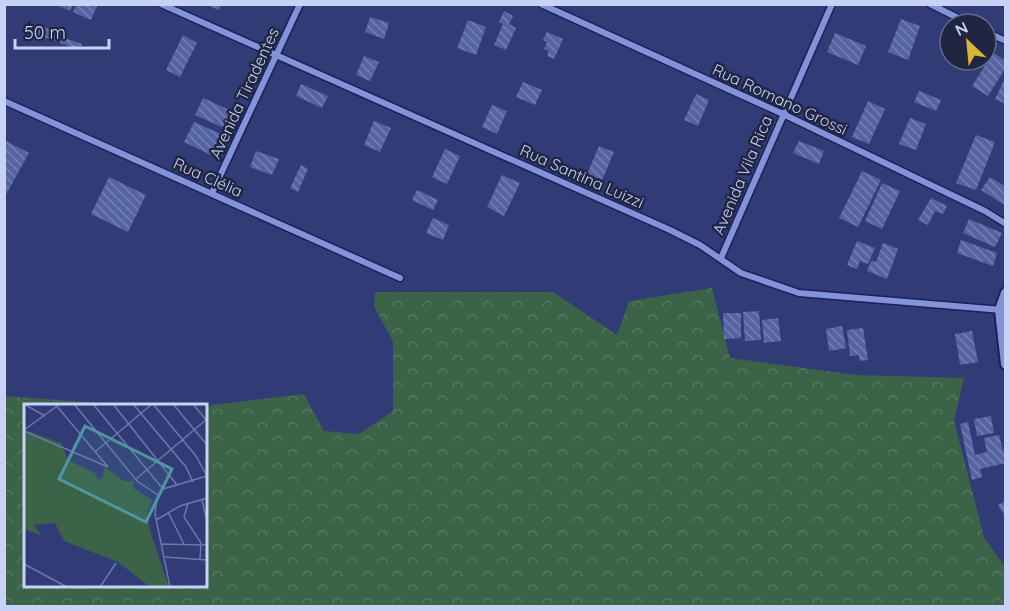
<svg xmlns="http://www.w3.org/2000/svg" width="1010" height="611" viewBox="0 0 1010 611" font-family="Quicksand,sans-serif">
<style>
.forest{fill:url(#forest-crowns)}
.building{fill:url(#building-back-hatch)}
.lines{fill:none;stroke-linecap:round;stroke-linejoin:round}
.minor-casing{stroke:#1a2059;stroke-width:9}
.tertiary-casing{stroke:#1a2059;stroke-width:14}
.minor{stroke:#8393d7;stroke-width:6}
.tertiary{stroke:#8393d7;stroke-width:10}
.labels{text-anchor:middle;stroke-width:5;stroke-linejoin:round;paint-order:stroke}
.street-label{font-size:16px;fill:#c8d2f6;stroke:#202642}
.inset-road{fill:none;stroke:#6d78aa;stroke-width:1.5}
.view{fill:#50969e;fill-opacity:0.15;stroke:#50969e;stroke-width:3}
.inset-edge{fill:none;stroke:#c8d2f6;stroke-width:3}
</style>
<defs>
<pattern id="forest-crowns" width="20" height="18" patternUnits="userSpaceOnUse" patternTransform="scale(1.5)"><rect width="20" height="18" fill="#3a6347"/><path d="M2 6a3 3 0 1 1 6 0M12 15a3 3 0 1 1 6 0" fill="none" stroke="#557862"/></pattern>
<pattern id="building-back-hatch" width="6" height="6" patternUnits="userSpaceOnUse" patternTransform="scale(1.5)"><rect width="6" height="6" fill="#5663a1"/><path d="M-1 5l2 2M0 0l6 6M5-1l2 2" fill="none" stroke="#7480b3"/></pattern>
</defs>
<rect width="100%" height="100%" fill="#313c77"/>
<polygon class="forest" points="712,288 730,358 855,375 964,378 954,421 984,537 1005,567 1005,606 5,606 4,396 127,405 26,406 26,586 206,586 206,409 212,405 304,394 324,431 359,434 393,411 393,342 374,306 375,292 553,292 617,335 629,301"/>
<g class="building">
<polygon points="55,4 73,4 70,11"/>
<polygon points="77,4 98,4 91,20 73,12"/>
<polygon points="205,4 221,4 219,10"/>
<polygon points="504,11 513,16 509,24 516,28 506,50 494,45 503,24 499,22"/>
<polygon points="370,17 389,23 384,39 365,32"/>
<polygon points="901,19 920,26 908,60 888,52"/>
<polygon points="468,20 486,27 476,55 457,48"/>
<polygon points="40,26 60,33 56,41 37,35"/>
<polygon points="547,32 563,39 554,59 547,56 549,51 544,49 547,42 543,40"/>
<polygon points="835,33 866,46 858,65 827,52"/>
<polygon points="183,35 197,43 180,77 166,70"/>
<polygon points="62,37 82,44 80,50 60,43"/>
<polygon points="993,53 1006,61 1006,67 988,96 972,86"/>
<polygon points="364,56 379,62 370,81 356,75"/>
<polygon points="1006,76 1006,104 995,99"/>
<polygon points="523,82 542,90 535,105 516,97"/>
<polygon points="301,84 328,96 322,108 296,96"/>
<polygon points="919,91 941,100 936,111 914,102"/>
<polygon points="696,94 709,100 698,126 684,120"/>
<polygon points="203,98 232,111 224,128 195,115"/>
<polygon points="868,101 885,109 869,144 852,137"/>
<polygon points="492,105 507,111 497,134 482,127"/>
<polygon points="910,118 926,124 916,150 899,144"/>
<polygon points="374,121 391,128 380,152 364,145"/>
<polygon points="194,122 221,134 211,155 184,142"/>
<polygon points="976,135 995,142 976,190 956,183"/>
<polygon points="4,140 29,153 4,198"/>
<polygon points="799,141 824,151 819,164 793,153"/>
<polygon points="599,146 614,152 602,180 587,174"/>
<polygon points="445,149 460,156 447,184 432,177"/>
<polygon points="256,151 279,159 272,175 250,167"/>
<polygon points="301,165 308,169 298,192 290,188"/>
<polygon points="862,171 881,180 858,227 839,218"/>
<polygon points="502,175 520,183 504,216 487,207"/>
<polygon points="109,177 146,195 128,232 91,214"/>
<polygon points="990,177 1006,187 1006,206 981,190"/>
<polygon points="882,183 900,191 882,229 865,221"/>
<polygon points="417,190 438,200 433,210 412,200"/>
<polygon points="931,198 947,206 943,214 935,211 928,225 918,220"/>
<polygon points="433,218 449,225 443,240 426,233"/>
<polygon points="969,219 1002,233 995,247 963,233"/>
<polygon points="961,240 997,253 993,266 957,253"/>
<polygon points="857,241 875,248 868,264 860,261 857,269 847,265"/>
<polygon points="883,243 898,249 887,279 867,271 871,261 876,262"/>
<polygon points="759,311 761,340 745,341 743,312"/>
<polygon points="723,313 741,313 741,338 724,339"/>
<polygon points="778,318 781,341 764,343 762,320"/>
<polygon points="842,326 846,348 829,351 826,329"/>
<polygon points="863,328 868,360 859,361 859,355 850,356 847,330"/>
<polygon points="972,331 978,362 960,365 955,334"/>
<polygon points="991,416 994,433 977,436 974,419"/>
<polygon points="968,422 975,455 987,452 984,438 999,435 1006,461 1006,463 980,469 982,477 972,480 960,424"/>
<polygon points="1006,501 1006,518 998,505"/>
</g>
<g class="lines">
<g class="minor-casing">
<g id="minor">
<polyline points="161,4 670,230 700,245 741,273 799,293 1002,310"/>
<polyline points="541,4 783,114 985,211 1006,224"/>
<polyline points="930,4 970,24"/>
<polyline points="986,32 1006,41"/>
<polyline points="4,101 400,278"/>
<polyline points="212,193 300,4"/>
<polyline points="721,258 832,4"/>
</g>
</g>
<g class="tertiary-casing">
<polyline id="tertiary" points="1006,293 1000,310 1006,364"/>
</g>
<use href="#minor" class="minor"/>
<use href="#tertiary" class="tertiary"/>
</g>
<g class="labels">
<g class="street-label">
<text transform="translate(244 93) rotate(-65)" y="6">Avenida Tiradentes</text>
<text transform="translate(780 99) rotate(25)" y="6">Rua Romano Grossi</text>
<text transform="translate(742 175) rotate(-67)" y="6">Avenida Vila Rica</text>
<text transform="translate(582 176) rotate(24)" y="6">Rua Santina Luizzi</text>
<text transform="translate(208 177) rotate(24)" y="6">Rua Clélia</text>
</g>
</g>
<g transform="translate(24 404)">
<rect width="183" height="183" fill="#313c77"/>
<path d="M4 27 37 39 44 56 71 69 74 75 78 74 81 63 100 77H110L109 84 128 96 123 110 126 127 145 183H126L94 158 40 137 31 119 10 121 18 132 0 125V32Z" fill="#3a6347"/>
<path class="inset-road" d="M0 0 21 12M31 0 84 63M50 0 113 77 134 91M69 0 139 85M89 0 153 81M109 0 162 63 169 78M129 0 172 52 183 72M149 0 183 41M169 0 183 17M0 26 36 0M0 27 84 63M71 48 128 0M112 75 183 15M178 96 183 117M164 99 160 113 177 139 176 155M144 108 160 140M132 116 156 102 183 94M138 140 183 141M141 153 183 156M0 160 43 183M76 183 92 159M146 183 131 110 133 94 139 85 183 72"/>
<path class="view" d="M61 22 148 65 122 118 35 75Z"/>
<rect width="183" height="183" class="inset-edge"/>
</g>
<rect width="1010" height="611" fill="none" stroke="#c8d2f6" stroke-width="12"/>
<g transform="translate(968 42) rotate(334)"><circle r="28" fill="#202642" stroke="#636b8a" stroke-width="1.5"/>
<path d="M0-4.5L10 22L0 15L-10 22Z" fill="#d7b434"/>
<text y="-9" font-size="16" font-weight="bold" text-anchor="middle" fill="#c8d2f6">N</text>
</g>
<path d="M15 39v9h94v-9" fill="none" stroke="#c8d2f6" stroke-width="3"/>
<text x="24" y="39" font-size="18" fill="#c8d2f6" stroke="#202642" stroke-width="4.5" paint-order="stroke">50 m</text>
</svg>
